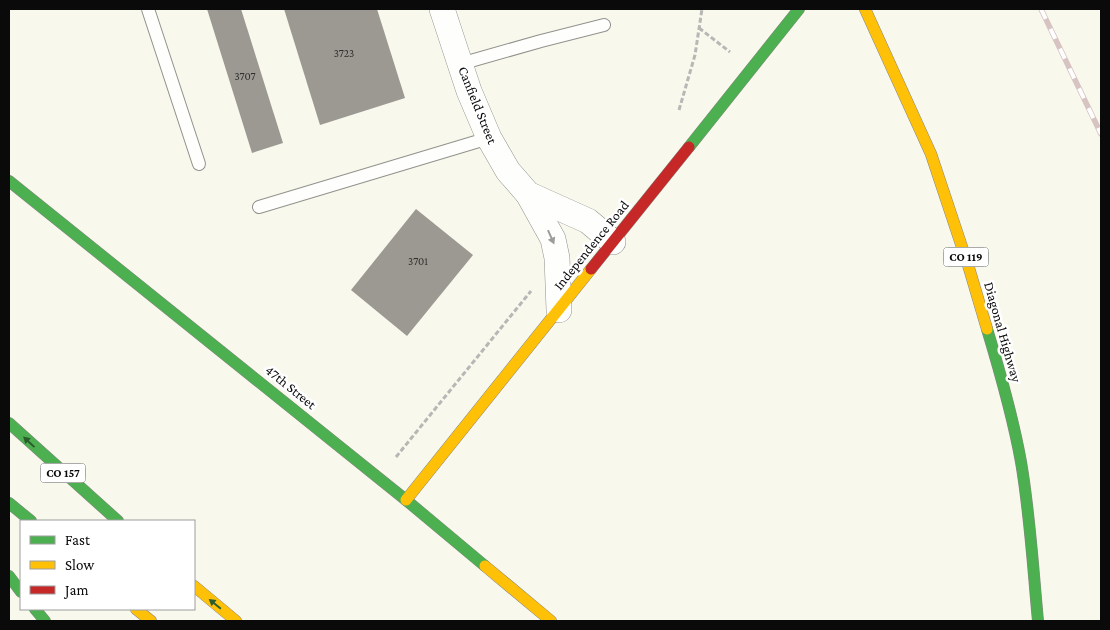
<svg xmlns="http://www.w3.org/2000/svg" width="1110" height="630" viewBox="0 0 1110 630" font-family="'Crimson Pro',serif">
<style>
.building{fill:#9c9993}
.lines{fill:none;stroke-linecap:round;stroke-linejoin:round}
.lane-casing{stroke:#92918c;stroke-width:14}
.street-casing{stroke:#92918c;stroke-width:26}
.fast-casing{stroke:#888883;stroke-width:12}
.slow-casing{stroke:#888883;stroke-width:12}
.jam-casing{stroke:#888883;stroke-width:12}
.path{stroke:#b7b7b5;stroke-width:3;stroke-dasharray:5 2.5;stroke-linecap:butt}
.lane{stroke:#fefefc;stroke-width:12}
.street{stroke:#fefefc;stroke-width:25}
.fast{stroke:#4caf50;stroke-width:11}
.slow{stroke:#ffc107;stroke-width:11}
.jam{stroke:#c62828;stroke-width:11}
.rail-casing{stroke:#d6c3c2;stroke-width:5.5}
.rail{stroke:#fff;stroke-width:4;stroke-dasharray:11;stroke-linecap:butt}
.oneway{fill:#9c9c9b}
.oneway2{fill:#2b5c2d}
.labels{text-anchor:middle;stroke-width:5;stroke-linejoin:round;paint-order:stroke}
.number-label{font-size:11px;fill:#2e2e2c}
.shield{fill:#fff;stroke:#545454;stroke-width:1}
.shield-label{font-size:12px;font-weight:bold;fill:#0a0a0a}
.street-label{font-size:14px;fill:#0a0a0a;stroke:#fff}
</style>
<rect width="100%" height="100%" fill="#f9f8ed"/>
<g class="building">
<polygon points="207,9 241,9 283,143 252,153"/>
<polygon points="284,9 377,9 405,98 320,125"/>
<polygon points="416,209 473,255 407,336 351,290"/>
</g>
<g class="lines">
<g class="lane-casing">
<g id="lane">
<polyline points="148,9 199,164"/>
<polyline points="460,64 541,41 604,25"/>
<polyline points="259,207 489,138"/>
</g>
</g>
<g class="street-casing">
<g id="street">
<polyline points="442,9 469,91 489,138 508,171 528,194 588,221 613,242"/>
<polyline points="528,194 553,239 557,258 559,310"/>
</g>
</g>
<g class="fast-casing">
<g id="fast">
<polyline points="689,147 799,9"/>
<polyline points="9,181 406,500 485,566"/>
<path d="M987 329C1000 372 1013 417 1021 462 1030 514 1033 568 1038 621"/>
<polyline points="9,423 118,521"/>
<polyline points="9,503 31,521"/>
<polyline points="9,576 21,592"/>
<polyline points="35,609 45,621"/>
</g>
</g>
<g class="slow-casing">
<g id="slow">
<polyline points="865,9 931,154 969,268 987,329"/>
<polyline points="406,500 591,269"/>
<polyline points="485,566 551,621"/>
<polyline points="194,586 236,621"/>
<polyline points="136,609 151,621"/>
</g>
</g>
<g class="jam-casing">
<polyline id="jam" points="591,269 689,147"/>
</g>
<g class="path">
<polyline points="699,28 730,52"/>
<polyline points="679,110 695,55 702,9"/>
<polyline points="396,457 531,291"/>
</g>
<use href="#lane" class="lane"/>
<use href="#street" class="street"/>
<use href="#fast" class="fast"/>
<use href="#slow" class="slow"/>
<use href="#jam" class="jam"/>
<g class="rail-casing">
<polyline id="rail" points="1041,9 1101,134"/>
</g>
<use href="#rail" class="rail"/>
</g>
<defs><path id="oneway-solid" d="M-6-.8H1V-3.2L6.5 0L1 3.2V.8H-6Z" transform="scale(1.25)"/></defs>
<use class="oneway" href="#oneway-solid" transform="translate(551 237) rotate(66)"/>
<g class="oneway2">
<use href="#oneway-solid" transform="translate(29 442) rotate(-137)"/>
<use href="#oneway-solid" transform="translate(215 604) rotate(-141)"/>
</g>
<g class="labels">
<g class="number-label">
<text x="344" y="57">3723</text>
<text x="245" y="80">3707</text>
<text x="418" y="265">3701</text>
</g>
<g class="shield">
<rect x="943.5" y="247.5" width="45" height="19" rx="4"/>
<rect x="40.5" y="463.5" width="45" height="19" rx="4"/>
</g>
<g class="shield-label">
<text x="966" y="261">CO 119</text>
<text x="63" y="477">CO 157</text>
</g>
<g class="street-label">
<text transform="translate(478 105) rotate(68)" y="5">Canfield Street</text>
<text transform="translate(591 245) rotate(-51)" y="5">Independence Road</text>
<text transform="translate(1003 332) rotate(74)" y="5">Diagonal Highway</text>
<text transform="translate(291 387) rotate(39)" y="5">47th Street</text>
</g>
</g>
<rect width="1110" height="630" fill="none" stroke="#0a0a0a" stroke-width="20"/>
<rect x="20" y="520" width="175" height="90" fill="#ffffff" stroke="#9d9d9d"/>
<rect x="30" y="536" width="25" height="8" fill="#4caf50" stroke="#9d9d9d"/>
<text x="65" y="545" font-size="15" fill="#0a0a0a">Fast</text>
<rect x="30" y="561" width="25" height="8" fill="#ffc107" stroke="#9d9d9d"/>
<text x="65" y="570" font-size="15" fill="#0a0a0a">Slow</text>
<rect x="30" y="586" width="25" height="8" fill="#c62828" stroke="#9d9d9d"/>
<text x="65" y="595" font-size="15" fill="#0a0a0a">Jam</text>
</svg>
